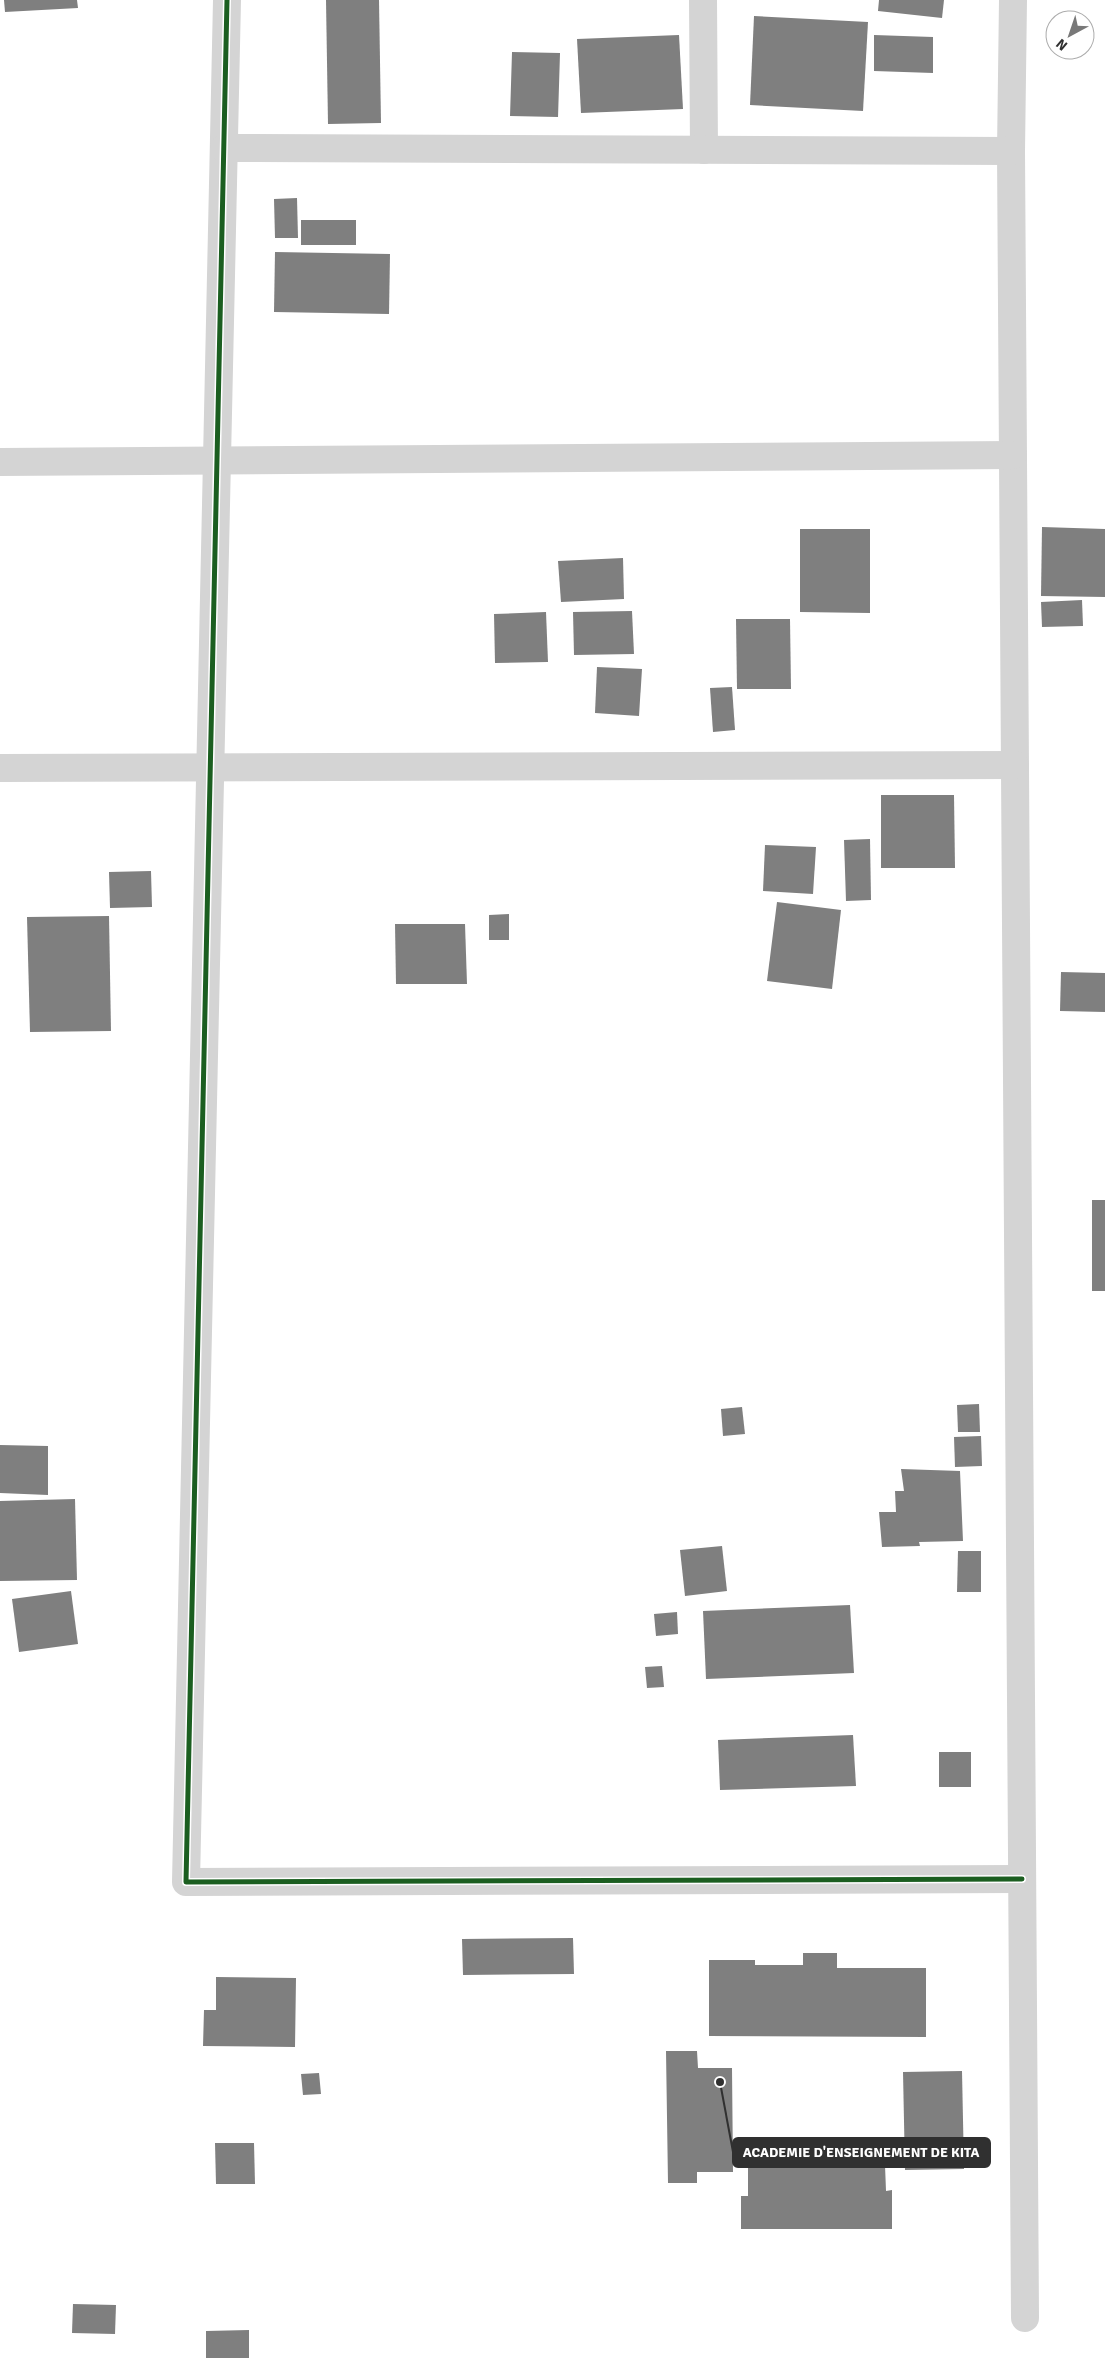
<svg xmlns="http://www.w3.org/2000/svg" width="1105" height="2372" viewBox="0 0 1105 2372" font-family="Signika,sans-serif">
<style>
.building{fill:#7f7f7f}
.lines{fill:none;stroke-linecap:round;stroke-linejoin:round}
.minor{stroke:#d4d4d4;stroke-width:28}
.cycleway-casing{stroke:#fff;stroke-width:8}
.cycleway{stroke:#1b5e20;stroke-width:5}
.leader{fill:none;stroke:#303030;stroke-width:2}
.callout-dot{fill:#303030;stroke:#fff;stroke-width:2}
.callout{fill:#303030;stroke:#303030;stroke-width:2}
.callout-label{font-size:14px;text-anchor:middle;font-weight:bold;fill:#fff}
</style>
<rect width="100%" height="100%" fill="#fff"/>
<g class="building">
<polygon points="4,0 77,0 78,8 5,12"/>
<polygon points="326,0 379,0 381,123 328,124"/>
<polygon points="879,0 944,0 942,18 878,11"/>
<polygon points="754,16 868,22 863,111 750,105"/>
<polygon points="679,35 683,109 581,113 577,39"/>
<polygon points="874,35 933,37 933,73 874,71"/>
<polygon points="512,52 560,53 558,117 510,116"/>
<polygon points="297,198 298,238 275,238 274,199"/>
<rect x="301" y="220" width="55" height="25"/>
<polygon points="275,252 390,254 389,314 274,312"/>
<polygon points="1042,527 1105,529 1105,597 1041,596"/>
<polygon points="800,529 870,529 870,613 800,612"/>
<polygon points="623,558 624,599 561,602 558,561"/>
<polygon points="1082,600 1083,626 1042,627 1041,602"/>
<polygon points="632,611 634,654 574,655 573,612"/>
<polygon points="546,612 548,662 495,663 494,614"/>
<polygon points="736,619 790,619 791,689 737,689"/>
<polygon points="597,667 642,669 639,716 595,713"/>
<polygon points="732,687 735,730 713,732 710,688"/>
<polygon points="881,795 954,795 955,868 881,868"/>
<polygon points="870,839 871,900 846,901 844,840"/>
<polygon points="765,845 816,847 813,894 763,891"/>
<polygon points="151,871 152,907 110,908 109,872"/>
<polygon points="777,902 841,910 832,989 767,981"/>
<polygon points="509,914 509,940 489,940 489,915"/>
<polygon points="109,916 111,1031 30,1032 27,917"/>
<polygon points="395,924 465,924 467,984 396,984"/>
<polygon points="1061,972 1105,973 1105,1012 1060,1011"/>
<rect x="1092" y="1200" width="13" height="91"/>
<polygon points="979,1404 980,1432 958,1432 957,1405"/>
<polygon points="742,1407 745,1434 723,1436 721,1409"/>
<polygon points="981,1436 982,1466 955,1467 954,1437"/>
<polygon points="0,1445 48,1446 48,1495 0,1493"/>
<polygon points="901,1469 960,1471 963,1541 919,1542 920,1546 882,1547 879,1512 896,1512 895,1491 904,1491"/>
<polygon points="75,1499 77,1580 0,1581 0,1501"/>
<polygon points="722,1546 727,1591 685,1596 680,1550"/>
<polygon points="958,1551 981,1551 981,1592 957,1592"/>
<polygon points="71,1591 78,1644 19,1652 12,1599"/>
<polygon points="850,1605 854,1673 706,1679 703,1611"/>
<polygon points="677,1612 678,1634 656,1636 654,1614"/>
<polygon points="662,1666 664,1687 647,1688 645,1667"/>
<polygon points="853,1735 856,1786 720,1790 718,1740"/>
<rect x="939" y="1752" width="32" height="35"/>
<polygon points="573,1938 574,1974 463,1975 462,1939"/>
<polygon points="803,1953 837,1953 837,1968 926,1968 926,2037 709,2036 709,1960 755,1960 755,1965 803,1965"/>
<polygon points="216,1977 296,1978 295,2047 203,2046 204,2010 216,2010"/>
<polygon points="666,2051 697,2051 698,2068 732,2068 733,2172 697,2172 697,2183 668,2183"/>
<polygon points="962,2071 964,2169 905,2170 903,2072"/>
<polygon points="319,2073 321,2094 303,2095 301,2074"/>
<polygon points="215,2143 254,2143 255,2184 216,2184"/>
<polygon points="748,2165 885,2165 886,2191 892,2190 892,2229 741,2229 741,2196 748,2196"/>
<polygon points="73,2304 116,2305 115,2334 72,2333"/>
<polygon points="249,2330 249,2358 206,2358 206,2331"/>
</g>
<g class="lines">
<g class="minor">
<polyline points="227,0 186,1882 1022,1879"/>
<polyline points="703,0 704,150"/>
<polyline points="1013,0 1011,151 1025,2318"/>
<polyline points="224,148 1011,151"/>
<polyline points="0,462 1013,455"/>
<polyline points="0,768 1015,765"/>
</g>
<g class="cycleway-casing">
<polyline id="cycleway" points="227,0 186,1882 1022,1879"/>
</g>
<use href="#cycleway" class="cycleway"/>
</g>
<path class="leader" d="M720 2082L733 2152"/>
<circle class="callout-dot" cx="720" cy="2082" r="5"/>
<rect class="callout" x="733" y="2138" width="257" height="29" rx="5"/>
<g class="callout-label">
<text x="861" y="2157">ACADEMIE D'ENSEIGNEMENT DE KITA</text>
</g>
<g transform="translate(1070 35) rotate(220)"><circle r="24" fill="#ffffff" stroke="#acacac"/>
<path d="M0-4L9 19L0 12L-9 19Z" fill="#787878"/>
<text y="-8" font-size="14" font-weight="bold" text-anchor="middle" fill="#303030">N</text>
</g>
</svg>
